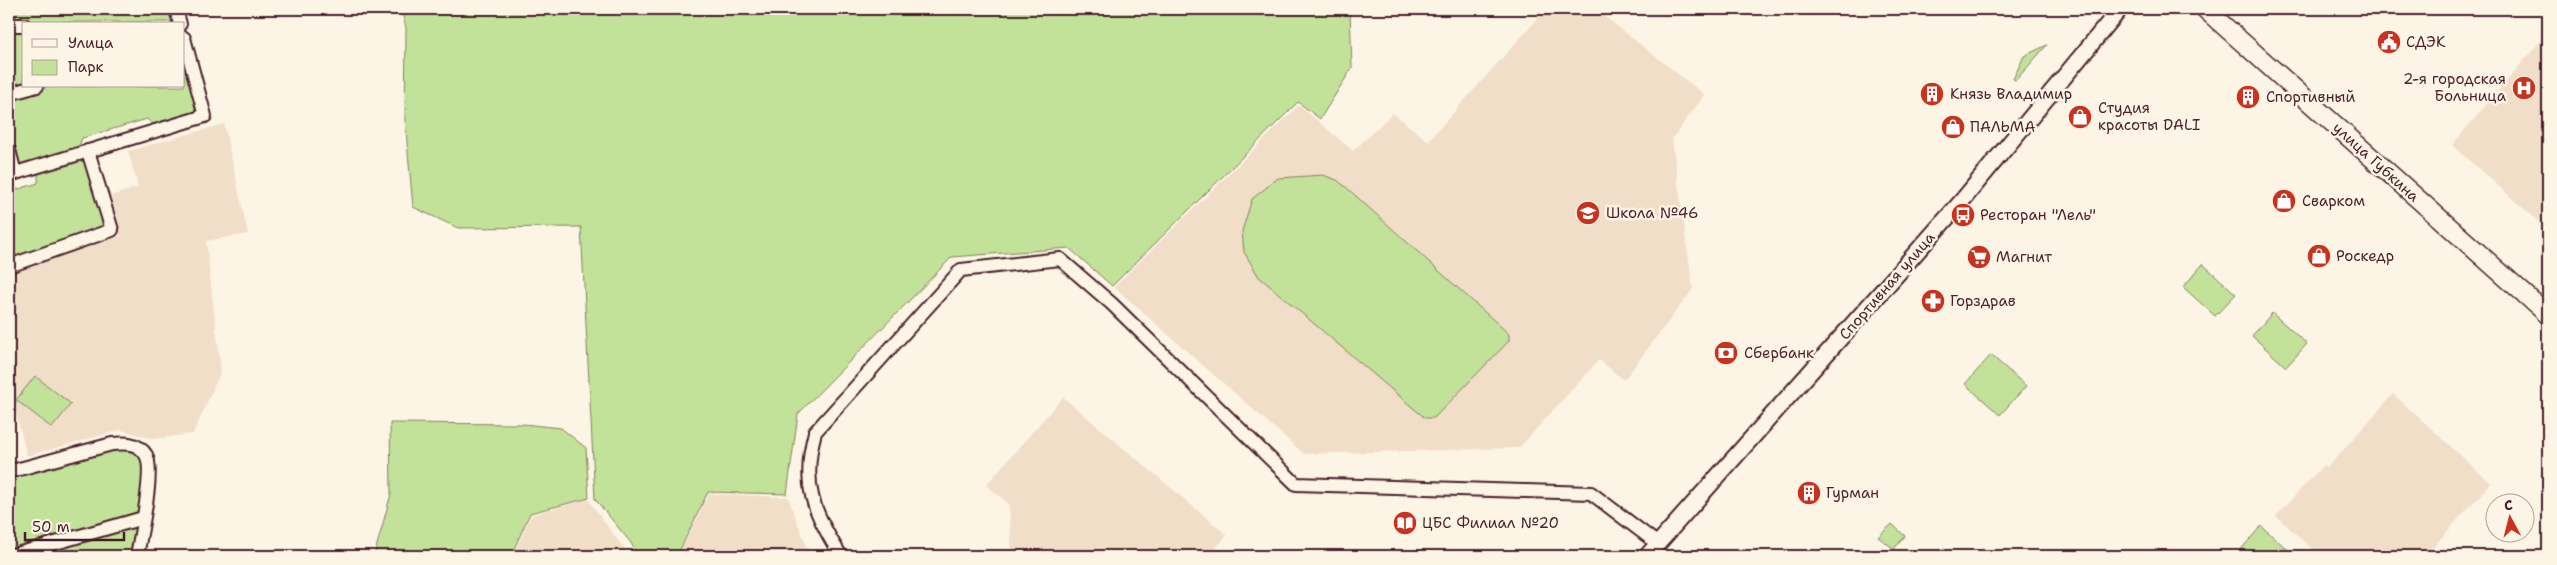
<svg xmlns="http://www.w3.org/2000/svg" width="2557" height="565" viewBox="0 0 2557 565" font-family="'Shantell Sans',sans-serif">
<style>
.built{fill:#f1dec9}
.green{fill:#c2e199;stroke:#868062}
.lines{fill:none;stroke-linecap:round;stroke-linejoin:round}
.minor-casing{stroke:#4a1f2b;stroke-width:16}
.tertiary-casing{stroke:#4a1f2b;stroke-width:19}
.secondary-casing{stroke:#4a1f2b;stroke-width:21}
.minor{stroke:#fcf5e5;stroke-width:12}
.tertiary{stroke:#fcf5e5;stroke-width:15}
.secondary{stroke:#fcf5e5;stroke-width:18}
.labels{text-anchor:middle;stroke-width:5;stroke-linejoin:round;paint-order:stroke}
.poi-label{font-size:15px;fill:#4a1f2b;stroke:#fcf5e5;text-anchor:start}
.street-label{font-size:15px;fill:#4a1f2b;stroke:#fcf5e5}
</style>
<rect width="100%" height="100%" fill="#fcf5e5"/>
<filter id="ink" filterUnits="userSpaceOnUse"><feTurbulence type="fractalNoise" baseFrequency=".02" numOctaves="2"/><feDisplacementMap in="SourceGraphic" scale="10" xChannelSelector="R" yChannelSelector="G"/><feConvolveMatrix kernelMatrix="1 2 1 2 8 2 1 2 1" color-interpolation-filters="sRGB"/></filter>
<g filter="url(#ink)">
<g class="built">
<polygon points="1546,9 1595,9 1705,95 1672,139 1693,289 1624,380 1599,360 1519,448 1304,454 1114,287 1299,105 1353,151 1393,113 1428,141"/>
<polygon points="2548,32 2548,230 2452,145"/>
<polygon points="224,124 248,234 206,241 221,371 193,434 154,439 121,430 27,456 9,386 9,272 120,236 111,196 138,187 128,151"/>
<polygon points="2393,394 2491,483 2425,556 2320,556 2276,516 2323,465 2327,468"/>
<polygon points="1063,397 1227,535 1209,556 1012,556 1009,504 986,485"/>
<polygon points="709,494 788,497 810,556 678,556"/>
<polygon points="588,499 629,556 513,556 531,515"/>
</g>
<g class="green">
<polygon points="9,9 173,9 176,22 9,22"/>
<polygon points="401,9 1350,9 1352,68 1320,119 1298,102 1112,286 1069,248 952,257 798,414 787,494 708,492 677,556 638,556 631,543 595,499 581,227 458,228 413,207 405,120 406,28"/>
<polygon points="9,30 24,30 24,84 9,88"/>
<polygon points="2047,45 2016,80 2013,79 2024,56"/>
<polygon points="184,50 200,113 156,127 147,119 82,138 78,149 16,168 9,140 9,97 47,86 184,86"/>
<polygon points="86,155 108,227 9,261 9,192 38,183 38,170"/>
<polygon points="1323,175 1337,180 1347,188 1509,334 1509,341 1434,418 1425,418 1259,277 1244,252 1242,231 1252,199 1278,178"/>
<polygon points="2203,264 2236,294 2215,316 2183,287"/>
<polygon points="2272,313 2307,344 2286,367 2252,336"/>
<polygon points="1991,355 2026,386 2000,415 1965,384"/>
<polygon points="35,376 71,404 52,428 16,400"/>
<polygon points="390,423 523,424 561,428 586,448 589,498 530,513 511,556 374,556 391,494"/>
<polygon points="128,445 145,457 146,473 139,517 9,553 9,472"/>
<polygon points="138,523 133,556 39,556 39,551"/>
<polygon points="1892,524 1905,536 1894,549 1878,537"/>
<polygon points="2261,526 2293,554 2292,556 2239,556 2237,554"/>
</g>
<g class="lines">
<g class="minor-casing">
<g id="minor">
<polyline points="176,9 180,24"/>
<polyline points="9,25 24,25"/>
<polyline points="9,94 37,86"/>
<polyline points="9,150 15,173"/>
<polyline points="9,175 205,116 184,38"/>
<polyline points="9,266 112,230 88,151"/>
<path d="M9 468 12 471 112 444C125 443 138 442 146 455 155 470 140 537 137 556"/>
<polyline points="10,556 143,518"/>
<path d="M841 556C813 512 801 484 815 432L961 270 1060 259 1112 304 1296 484 1591 493 1658 544"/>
</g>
</g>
<g class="tertiary-casing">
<polyline id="tertiary" points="1647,556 1961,202 2120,9"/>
</g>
<g class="secondary-casing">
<polyline id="secondary" points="2205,9 2548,315"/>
</g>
<use href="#minor" class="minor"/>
<use href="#tertiary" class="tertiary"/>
<use href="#secondary" class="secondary"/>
</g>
</g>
<defs>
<g id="civic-disc" transform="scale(1.25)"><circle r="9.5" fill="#c8321e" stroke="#fcf5e5"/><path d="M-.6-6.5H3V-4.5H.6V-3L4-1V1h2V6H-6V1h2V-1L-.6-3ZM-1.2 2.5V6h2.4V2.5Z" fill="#fff"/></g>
<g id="hospital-disc" transform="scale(1.25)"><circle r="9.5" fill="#c8321e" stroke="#fcf5e5"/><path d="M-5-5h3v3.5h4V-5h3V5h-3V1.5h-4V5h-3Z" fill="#fff"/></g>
<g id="building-disc" transform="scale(1.25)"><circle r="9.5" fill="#c8321e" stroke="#fcf5e5"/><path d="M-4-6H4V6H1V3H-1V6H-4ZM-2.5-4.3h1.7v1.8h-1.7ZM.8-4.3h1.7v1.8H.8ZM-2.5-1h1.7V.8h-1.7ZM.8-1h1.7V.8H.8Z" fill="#fff"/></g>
<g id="shop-disc" transform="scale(1.25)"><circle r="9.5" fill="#c8321e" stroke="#fcf5e5"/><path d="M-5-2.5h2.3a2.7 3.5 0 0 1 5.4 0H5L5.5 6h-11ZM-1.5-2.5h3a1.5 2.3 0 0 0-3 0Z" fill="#fff"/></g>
<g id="school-disc" transform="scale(1.25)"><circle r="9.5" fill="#c8321e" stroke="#fcf5e5"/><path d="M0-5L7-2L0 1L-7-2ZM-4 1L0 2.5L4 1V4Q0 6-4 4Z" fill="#fff"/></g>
<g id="bus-disc" transform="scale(1.25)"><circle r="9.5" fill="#c8321e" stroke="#fcf5e5"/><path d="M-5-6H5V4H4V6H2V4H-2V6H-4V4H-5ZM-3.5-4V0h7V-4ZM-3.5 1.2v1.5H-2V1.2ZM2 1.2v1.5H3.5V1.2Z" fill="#fff"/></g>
<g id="supermarket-disc" transform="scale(1.25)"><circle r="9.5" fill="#c8321e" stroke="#fcf5e5"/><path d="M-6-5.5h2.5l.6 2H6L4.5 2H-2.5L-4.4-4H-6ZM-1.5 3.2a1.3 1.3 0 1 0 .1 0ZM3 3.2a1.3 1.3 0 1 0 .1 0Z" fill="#fff"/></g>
<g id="pharmacy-disc" transform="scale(1.25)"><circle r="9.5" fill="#c8321e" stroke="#fcf5e5"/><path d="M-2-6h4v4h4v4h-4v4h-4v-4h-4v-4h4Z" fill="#fff"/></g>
<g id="bank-disc" transform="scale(1.25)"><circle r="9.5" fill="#c8321e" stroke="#fcf5e5"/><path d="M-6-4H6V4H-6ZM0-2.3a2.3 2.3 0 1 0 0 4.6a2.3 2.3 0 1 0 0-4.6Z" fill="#fff"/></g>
<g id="library-disc" transform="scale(1.25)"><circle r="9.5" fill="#c8321e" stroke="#fcf5e5"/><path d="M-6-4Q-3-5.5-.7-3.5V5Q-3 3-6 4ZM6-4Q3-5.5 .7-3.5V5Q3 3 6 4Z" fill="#fff"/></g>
</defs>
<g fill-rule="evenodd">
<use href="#civic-disc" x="2389" y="42"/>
<use href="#hospital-disc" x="2524" y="88"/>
<use href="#building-disc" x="1932" y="94"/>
<use href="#building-disc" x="2248" y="97"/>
<use href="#shop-disc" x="2080" y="117"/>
<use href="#shop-disc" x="1953" y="127"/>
<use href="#shop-disc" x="2284" y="201"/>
<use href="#school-disc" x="1588" y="213"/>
<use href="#bus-disc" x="1963" y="215"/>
<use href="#shop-disc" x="2319" y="256"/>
<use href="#supermarket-disc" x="1979" y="257"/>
<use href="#pharmacy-disc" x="1933" y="301"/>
<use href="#bank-disc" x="1726" y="353"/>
<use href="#building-disc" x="1809" y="493"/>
<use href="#library-disc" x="1405" y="523"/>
</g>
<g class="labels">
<g class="poi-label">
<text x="2406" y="47">СДЭК</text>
<text x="2506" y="84" text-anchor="end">2-я городская<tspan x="2506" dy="17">Больница</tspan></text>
<text x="1950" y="99">Князь Владимир</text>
<text x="2266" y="102">Спортивный</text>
<text x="2098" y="113">Студия<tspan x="2098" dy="17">красоты DALI</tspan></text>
<text x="1970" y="132">ПАЛЬМА</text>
<text x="2302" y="206">Сварком</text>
<text x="1606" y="218">Школа №46</text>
<text x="1980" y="220">Ресторан "Лель"</text>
<text x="2336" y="261">Роскедр</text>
<text x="1996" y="262">Магнит</text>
<text x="1950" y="306">Горздрав</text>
<text x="1744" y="358">Сбербанк</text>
<text x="1826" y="498">Гурман</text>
<text x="1422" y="528">ЦБС Филиал №20</text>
</g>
<g class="street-label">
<text transform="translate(2376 162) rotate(42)" y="5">улица Губкина</text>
<text transform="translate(1887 286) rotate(-49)" y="5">Спортивная улица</text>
</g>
</g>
<rect width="2557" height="565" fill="none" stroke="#fcf5e5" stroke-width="30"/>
<rect x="15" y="15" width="2527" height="535" fill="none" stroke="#4a1f2b" stroke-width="2" filter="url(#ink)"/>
<rect x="22" y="22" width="162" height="65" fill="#fcf5e5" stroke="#b59f9b"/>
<rect x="32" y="39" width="25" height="8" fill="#fcf5e5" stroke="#b59f9b"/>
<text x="68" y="48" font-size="15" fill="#4a1f2b">Улица</text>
<rect x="32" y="60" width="25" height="15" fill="#c2e199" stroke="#b59f9b"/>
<text x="68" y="72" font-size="15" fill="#4a1f2b">Парк</text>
<g transform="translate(2510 518) rotate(353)"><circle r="24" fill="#fcf5e5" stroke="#b59f9b"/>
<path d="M0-4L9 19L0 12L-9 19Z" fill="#c8321e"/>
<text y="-8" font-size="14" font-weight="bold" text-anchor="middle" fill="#4a1f2b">С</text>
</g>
<path d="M25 532v8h99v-8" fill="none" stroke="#4a1f2b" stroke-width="2.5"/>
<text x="32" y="532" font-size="15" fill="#4a1f2b" stroke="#fcf5e5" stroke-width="4" paint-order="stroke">50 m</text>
</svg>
